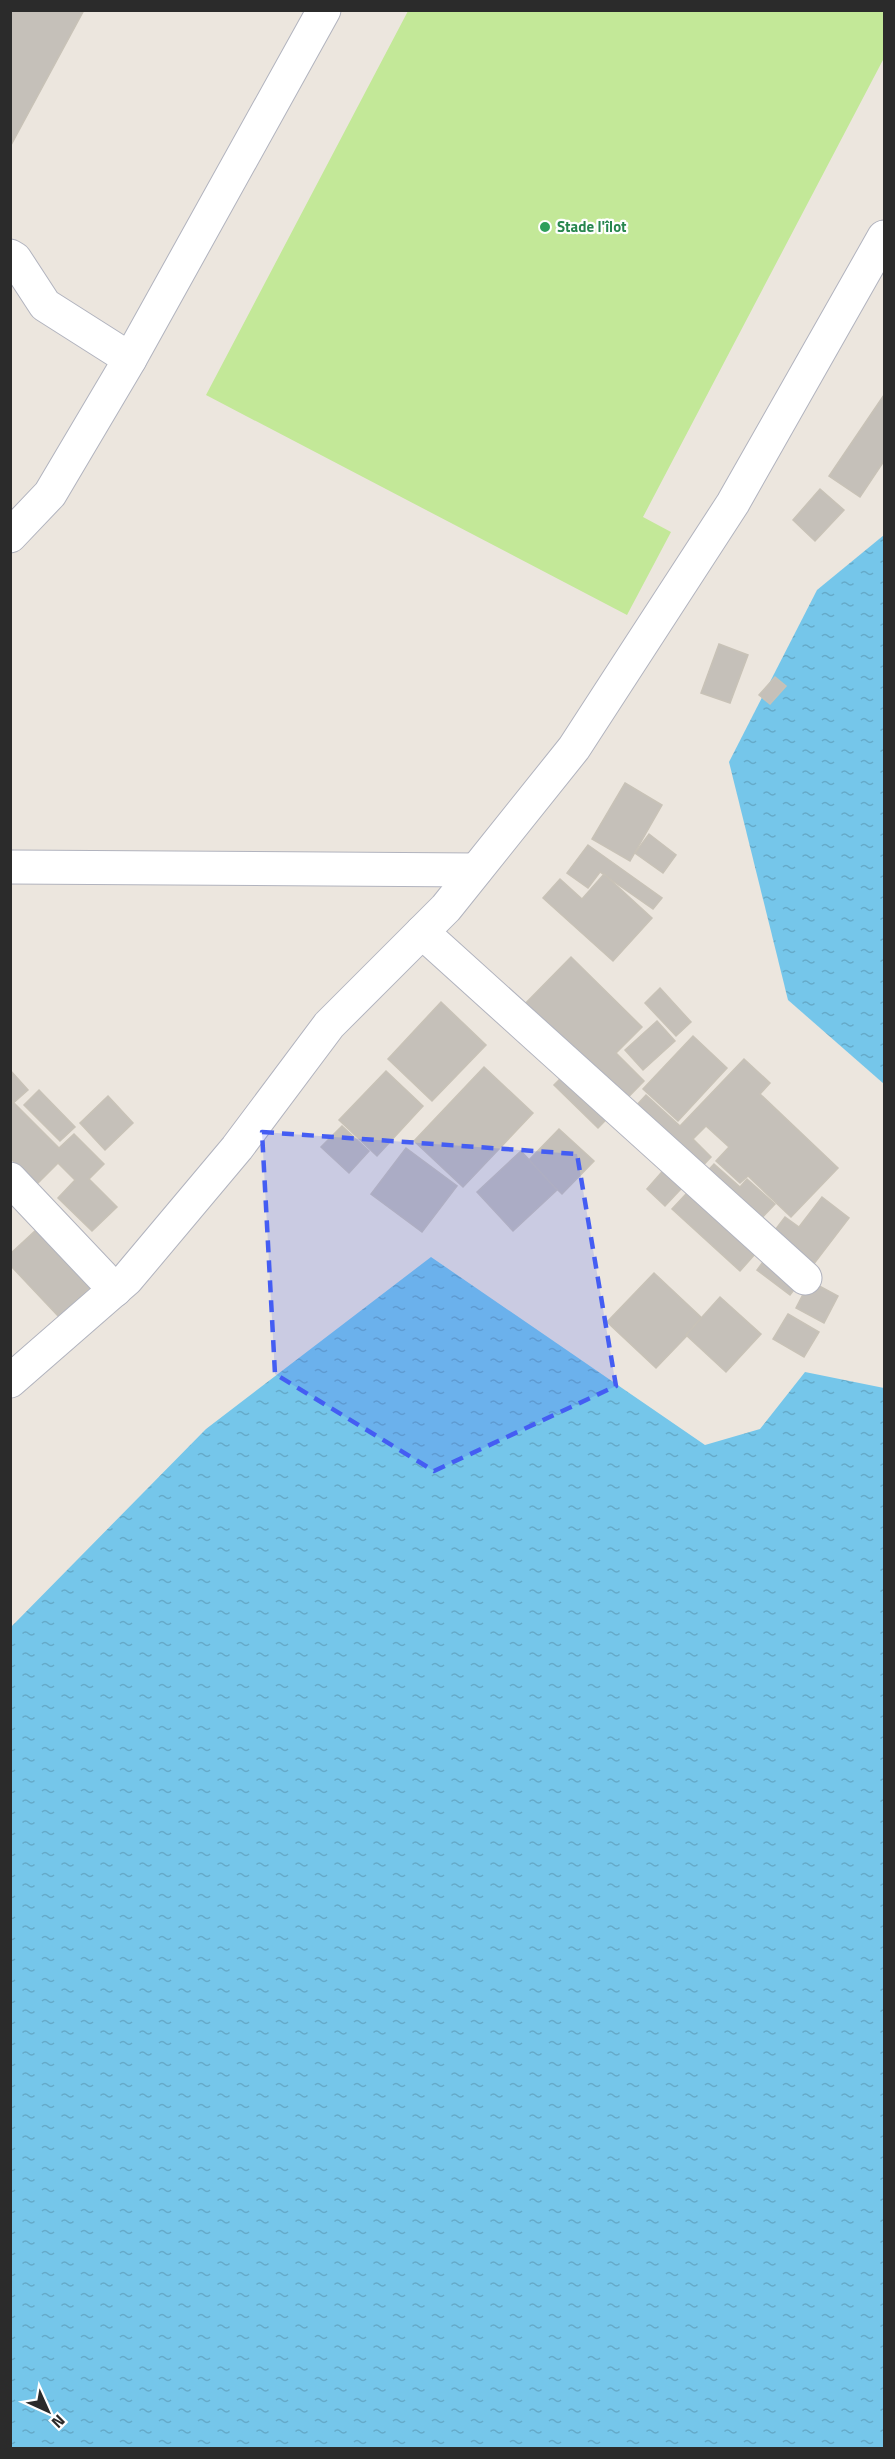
<svg xmlns="http://www.w3.org/2000/svg" width="895" height="2459" viewBox="0 0 895 2459" font-family="'Titillium Web',sans-serif">
<style>
.pitch{fill:#c3e898}
.water{fill:url(#water-ripples)}
.building{fill:#c5c0b9;stroke:#c8c2b7;stroke-width:1.5}
.lines{fill:none;stroke-linecap:round;stroke-linejoin:round}
.minor-casing{stroke:#b1b3be;stroke-width:35}
.minor{stroke:#fff;stroke-width:33}
.marked{fill:#445df3;fill-opacity:0.2;stroke:#445df3;stroke-width:4.5;stroke-dasharray:12 8;stroke-linejoin:round}
.leisure-dot{fill:#2e9e5b;stroke:#fff;stroke-width:2}
.labels{text-anchor:middle;stroke-width:4.5;stroke-linejoin:round;paint-order:stroke}
.leisure-label{font-size:15px;font-weight:bold;fill:#27864d;stroke:#fff;text-anchor:start}
</style>
<defs>
<pattern id="water-ripples" width="26" height="14" patternUnits="userSpaceOnUse" patternTransform="scale(1.5)"><rect width="26" height="14" fill="#75c6ea"/><path d="M2 4q2-2 4 0t4 0M15 11q2-2 4 0t4 0" fill="none" stroke="#65aac9"/></pattern>
</defs>
<rect width="100%" height="100%" fill="#ece6de"/>
<polygon class="pitch" points="408,11 884,11 884,58 643,517 671,532 627,615 206,395"/>
<g class="water">
<polygon points="884,535 884,1084 788,1000 729,762 817,590"/>
<polygon points="431,1257 705,1445 760,1429 805,1372 884,1388 884,2448 11,2448 11,1627 206,1429"/>
</g>
<g class="building">
<polygon points="10,10 84,10 10,147"/>
<polygon points="884,395 884,461 860,497 829,476"/>
<polygon points="820,489 844,510 815,541 793,520"/>
<polygon points="719,644 748,655 730,703 701,693"/>
<polygon points="775,677 786,686 770,704 759,695"/>
<polygon points="625,783 662,805 630,861 592,839"/>
<polygon points="649,834 676,855 663,873 635,853"/>
<polygon points="588,845 662,898 653,909 600,872 588,888 567,873"/>
<polygon points="604,874 652,918 613,961 543,898 560,879 582,899"/>
<polygon points="571,957 642,1027 616,1053 644,1081 598,1128 554,1085 572,1067 516,1013"/>
<polygon points="660,988 691,1022 676,1036 645,1003"/>
<polygon points="441,1002 486,1045 432,1101 388,1059"/>
<polygon points="657,1021 675,1041 643,1070 625,1050"/>
<polygon points="693,1036 727,1068 678,1121 643,1089"/>
<polygon points="744,1059 770,1083 760,1094 838,1168 791,1217 748,1176 740,1183 716,1161 729,1147 706,1126 693,1139 711,1157 665,1206 647,1189 668,1165 622,1121 646,1095 680,1126"/>
<polygon points="484,1067 533,1113 463,1187 414,1141"/>
<polygon points="10,1070 28,1090 12,1104 10,1103"/>
<polygon points="386,1071 423,1106 377,1156 339,1120"/>
<polygon points="39,1090 75,1127 60,1141 24,1105"/>
<polygon points="108,1096 133,1123 105,1150 80,1123"/>
<polygon points="10,1099 59,1148 74,1134 104,1164 89,1179 117,1207 92,1231 58,1198 75,1180 58,1163 37,1184 10,1158"/>
<polygon points="342,1126 369,1151 349,1173 321,1147"/>
<polygon points="559,1129 594,1161 562,1194 528,1161"/>
<polygon points="406,1148 457,1186 422,1232 371,1194"/>
<polygon points="521,1151 557,1190 513,1231 477,1192"/>
<polygon points="714,1164 740,1187 747,1179 775,1204 740,1241 755,1254 740,1271 672,1209"/>
<polygon points="822,1197 849,1218 790,1295 757,1270 777,1243 769,1238 785,1217 799,1227"/>
<polygon points="50,1217 104,1274 59,1317 10,1265 10,1254"/>
<polygon points="654,1273 703,1319 656,1368 607,1322"/>
<polygon points="810,1281 838,1296 824,1323 796,1308"/>
<polygon points="720,1297 761,1334 726,1372 686,1335"/>
<polygon points="788,1314 819,1332 804,1357 773,1339"/>
</g>
<g class="lines">
<g class="minor-casing">
<g id="minor">
<polyline points="10,256 15,259 45,305 130,359"/>
<polyline points="10,536 50,494 130,359 324,10"/>
<polyline points="10,867 476,870"/>
<polyline points="422,932 805,1278"/>
<polyline points="10,1179 115,1290"/>
<polyline points="10,1381 127,1279 237,1148 329,1025 446,908 574,748 733,503 884,237"/>
</g>
</g>
<use href="#minor" class="minor"/>
</g>
<path class="marked" d="M262 1132 577 1154 616 1386 434 1471 275 1374Z"/>
<circle class="leisure-dot" cx="545" cy="227" r="6"/>
<g class="labels">
<g class="leisure-label">
<text x="557" y="232">Stade l'îlot</text>
</g>
</g>
<rect width="895" height="2459" fill="none" stroke="#2b2b2b" stroke-width="24"/>
<g transform="translate(48 2411) rotate(135)" stroke="#ffffff" stroke-width="4.5" paint-order="stroke">
<path d="M0-4.5L10 22L0 15L-10 22Z" fill="#2b2b2b"/>
<text y="-9" font-size="16" font-weight="bold" text-anchor="middle" fill="#2b2b2b">N</text>
</g>
</svg>
